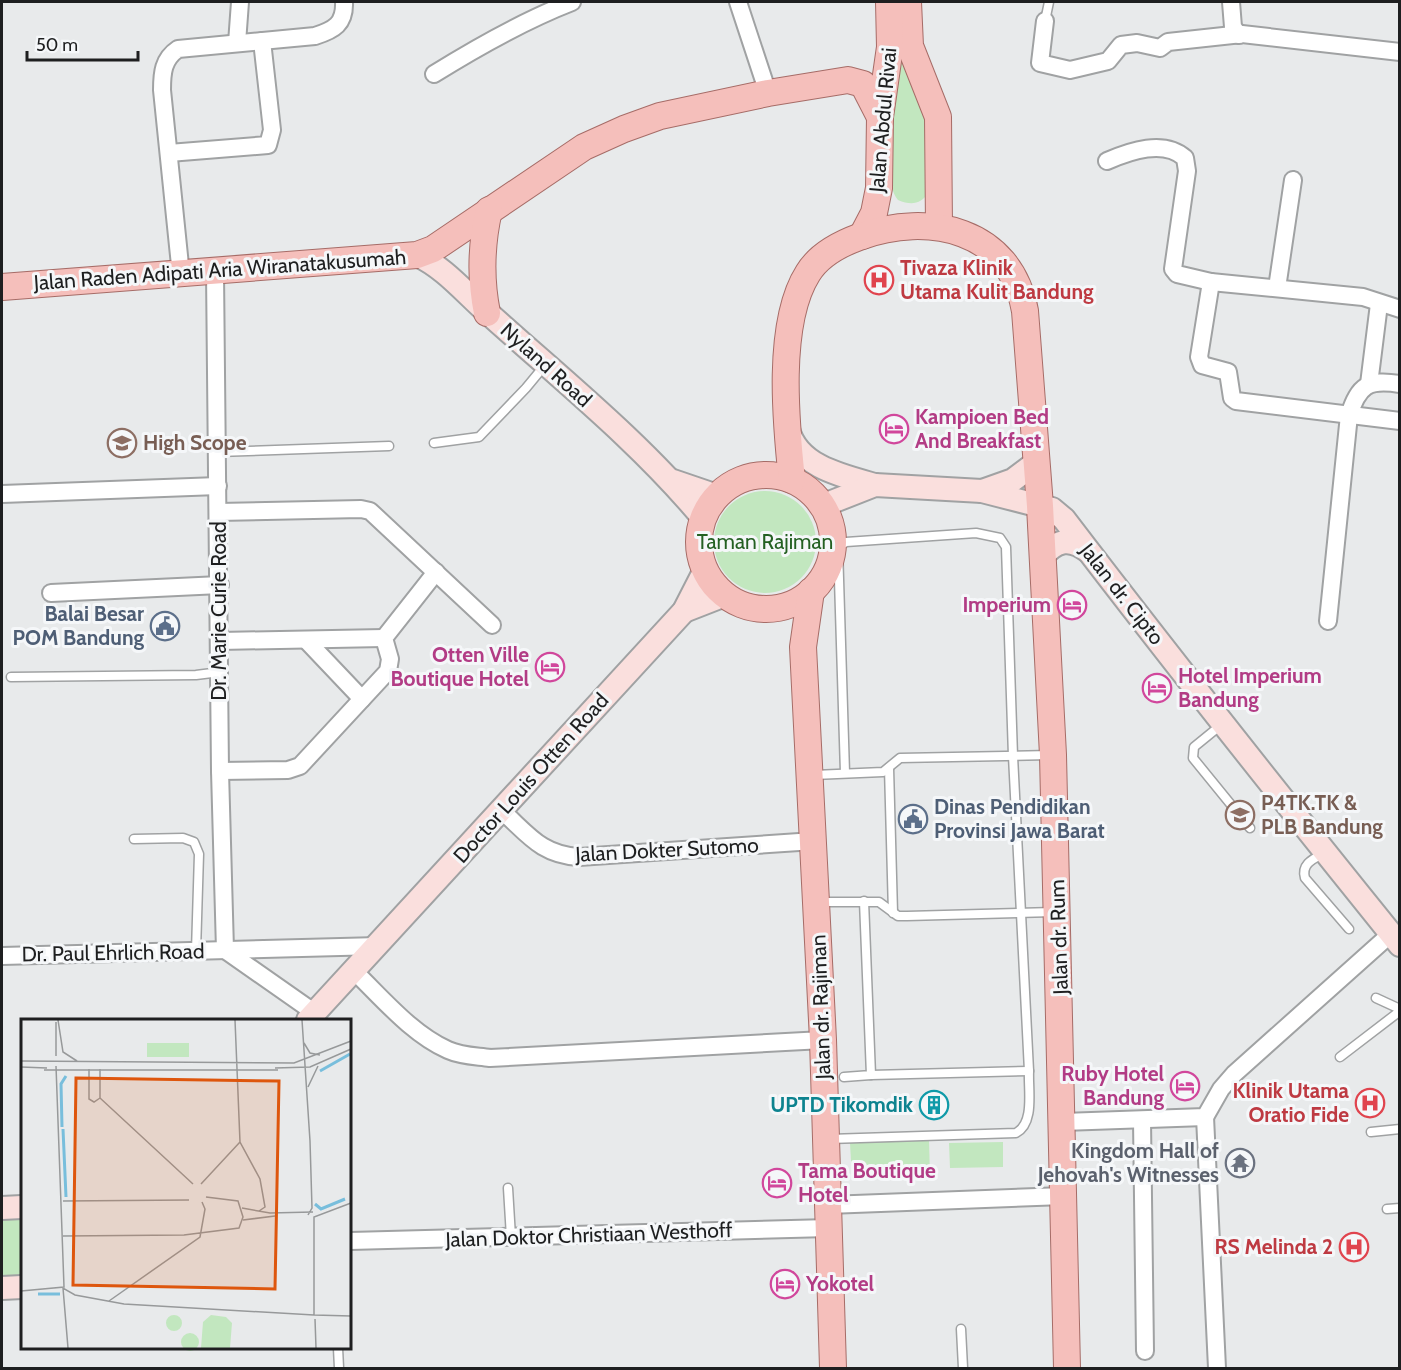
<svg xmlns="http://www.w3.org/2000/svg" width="1401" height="1370" viewBox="0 0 1401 1370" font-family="Cabin,sans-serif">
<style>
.green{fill:#c2e7bf}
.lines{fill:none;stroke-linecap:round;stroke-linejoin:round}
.service-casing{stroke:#a0a2a3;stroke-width:11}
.minor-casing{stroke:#a0a2a3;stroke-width:20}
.secondary-casing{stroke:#a0a2a3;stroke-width:26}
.primary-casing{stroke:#a66c67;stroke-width:28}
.service{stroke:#fff;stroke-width:8}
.minor{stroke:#fff;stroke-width:16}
.secondary{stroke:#fadfdd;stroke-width:22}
.primary{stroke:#f5bfbb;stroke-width:26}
.labels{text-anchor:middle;stroke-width:6;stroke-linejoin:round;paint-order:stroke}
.street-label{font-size:21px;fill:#1e1f20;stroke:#f5f7f9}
.health-label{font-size:21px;font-weight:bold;fill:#be3a42;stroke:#f5f7f9;text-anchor:end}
.hotel-label{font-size:21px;font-weight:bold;fill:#b23c85;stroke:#f5f7f9;text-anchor:start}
.education-label{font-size:21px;font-weight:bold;fill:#785e54;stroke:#f5f7f9;text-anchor:start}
.park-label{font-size:21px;fill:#246022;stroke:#f5f7f9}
.service-label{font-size:21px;font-weight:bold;fill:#4e5e75;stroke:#f5f7f9;text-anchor:end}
.culture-label{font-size:21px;font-weight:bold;fill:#0d838f;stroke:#f5f7f9;text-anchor:end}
.worship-label{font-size:21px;font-weight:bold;fill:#5b616d;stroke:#f5f7f9;text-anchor:end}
.inset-river{fill:none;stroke:#78bedc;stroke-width:3}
.inset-road{fill:none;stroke:#97999a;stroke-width:1.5}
.view{fill:#de560d;fill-opacity:0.15;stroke:#de560d;stroke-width:3}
.inset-edge{fill:none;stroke:#1e1f20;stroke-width:3}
</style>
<rect width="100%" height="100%" fill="#e8eaeb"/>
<g class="green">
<path d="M902 48 927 114 929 192C921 204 912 206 898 200 877 173 898 83 902 48Z"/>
<circle cx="765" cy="542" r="51"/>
<polygon points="929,1140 930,1176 852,1179 850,1143"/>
<polygon points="1003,1142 1003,1167 950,1168 949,1143"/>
<polygon points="2,1210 22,1210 22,1281 2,1282"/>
</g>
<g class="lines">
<g class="service-casing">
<g id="service">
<polyline points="1045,21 1049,2"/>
<polyline points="434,443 479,437 526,388 545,365"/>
<polyline points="217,452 389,446"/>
<polyline points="11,677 196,675 220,672"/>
<polyline points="1221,725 1194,747 1193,758 1250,828"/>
<polyline points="889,768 893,913"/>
<polyline points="814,775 883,772 900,758 1050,755"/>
<polyline points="134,839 183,838 194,842 199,854 196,951"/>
<path d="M1324 853C1313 859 1301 864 1305 878L1349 929"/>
<polyline points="820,902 879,902 898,916 907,916 1054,912"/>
<polyline points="1376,998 1400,1009"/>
<polyline points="1340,1057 1400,1011"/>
<polyline points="871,1075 1029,1071"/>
<polyline points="844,1077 871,1075 864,901"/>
<polyline points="1371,1132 1400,1129"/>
<path d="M829 1139 1016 1133C1035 1123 1028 1090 1029 1071L1013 756 1006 547 1000 538 976 533 846 542 838 547 845 773"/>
<polyline points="508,1188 511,1237"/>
<polyline points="1387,1209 1400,1208"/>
<polyline points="961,1329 963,1368"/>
<polyline points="338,1348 339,1368"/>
</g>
</g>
<g class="minor-casing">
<g id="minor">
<polyline points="738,2 768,93"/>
<polyline points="1231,2 1233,27 1239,35"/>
<polyline points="1045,21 1040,63 1070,70 1108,61 1121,45 1137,43 1160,48 1168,42 1242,34 1400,52"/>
<polyline points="237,43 240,2"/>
<path d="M434 74C479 46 523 21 572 2"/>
<polyline points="169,153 268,145 272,130 262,41"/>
<path d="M1107 161C1130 151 1164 139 1185 158L1187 171 1173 269 1177 274 1211 282"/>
<polyline points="215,272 220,771 225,950"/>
<path d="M181 275 162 90C162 73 163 59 178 49L315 36C334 30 345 24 344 2"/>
<polyline points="1277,288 1293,180"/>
<polyline points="1400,309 1363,297 1211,282 1199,357 1202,365 1228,372 1232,398 1236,401 1400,421"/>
<polyline points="1369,384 1379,304"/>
<polyline points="2,494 218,486"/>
<polyline points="218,512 361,509 370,511 492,625"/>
<polyline points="51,593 220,585"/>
<path d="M1328 621 1349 415C1359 385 1368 379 1400 384"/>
<polyline points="306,640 362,699"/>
<polyline points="220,641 384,638"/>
<polyline points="220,771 288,770 300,766 388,671 390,659 384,638 436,572"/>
<path d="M501 810C528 834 541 855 579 857L814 841"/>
<polyline points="225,950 315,1013"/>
<polyline points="2,956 379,946"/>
<path d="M355 972C383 999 412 1034 448 1050 461 1056 476 1056 490 1058L823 1040"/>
<polyline points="1205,1117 1217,1368"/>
<polyline points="1142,1120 1145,1351"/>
<polyline points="1063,1122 1205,1117 1221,1089 1234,1074 1385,939 1391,935 1400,935"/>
<polyline points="828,1205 1064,1196"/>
<polyline points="350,1241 829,1228"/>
</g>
</g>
<g class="secondary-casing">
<g id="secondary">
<path d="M417 255C445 268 465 293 488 313 561 379 640 442 703 518"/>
<path d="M788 429C797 466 842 476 875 485"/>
<polyline points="673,481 717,496"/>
<polyline points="982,491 1013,480 1037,462"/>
<path d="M824 505 875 485 982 491 1052 509 1064 519C1174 663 1286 804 1400 945"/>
<path d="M1042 557C1056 540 1070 537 1088 551"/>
<polyline points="684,611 725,595"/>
<polyline points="308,1020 684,611 705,570"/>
<polyline points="2,1208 22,1207"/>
<polyline points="2,1288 22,1287"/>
</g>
</g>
<g class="primary-casing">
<g id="primary">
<polyline points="908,2 910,46 938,117 939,226"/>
<polyline points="862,236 874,213 879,188 880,117 890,47 889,2"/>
<polyline points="2,287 417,255 433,249 584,147 624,129 660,116 768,93 848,80 863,84 880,117"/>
<path d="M487 313C480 278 481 245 489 210"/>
<circle cx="766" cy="542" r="67"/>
<path d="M792 480C786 424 776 323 808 273 819 255 840 244 859 237 929 211 1011 230 1025 311L1040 506 1053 755 1067 1368"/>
<polyline points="811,591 803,647 823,1040 833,1368"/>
</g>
</g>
<use href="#service" class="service"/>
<use href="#minor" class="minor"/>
<use href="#secondary" class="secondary"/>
<use href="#primary" class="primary"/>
</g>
<defs>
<g id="hospital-ring" transform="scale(1.5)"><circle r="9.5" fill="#f5f7f9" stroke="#e0444e" stroke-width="1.5"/><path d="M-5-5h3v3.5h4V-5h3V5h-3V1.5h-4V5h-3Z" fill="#e0444e"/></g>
<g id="hotel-ring" transform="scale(1.5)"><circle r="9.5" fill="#f5f7f9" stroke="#d1479c" stroke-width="1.5"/><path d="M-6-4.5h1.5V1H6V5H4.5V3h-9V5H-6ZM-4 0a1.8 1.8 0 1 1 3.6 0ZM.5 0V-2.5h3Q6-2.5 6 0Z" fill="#d1479c"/></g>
<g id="school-ring" transform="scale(1.5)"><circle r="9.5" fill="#f5f7f9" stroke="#8d6e63" stroke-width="1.5"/><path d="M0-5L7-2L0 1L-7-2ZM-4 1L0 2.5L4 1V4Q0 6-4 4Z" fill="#8d6e63"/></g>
<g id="civic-ring" transform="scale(1.5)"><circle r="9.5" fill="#f5f7f9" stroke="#5c6f8a" stroke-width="1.5"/><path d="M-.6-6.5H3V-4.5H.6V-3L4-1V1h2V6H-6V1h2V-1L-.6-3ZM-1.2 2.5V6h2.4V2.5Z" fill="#5c6f8a"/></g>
<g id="building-ring" transform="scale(1.5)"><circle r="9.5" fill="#f5f7f9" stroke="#0f9aa8" stroke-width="1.5"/><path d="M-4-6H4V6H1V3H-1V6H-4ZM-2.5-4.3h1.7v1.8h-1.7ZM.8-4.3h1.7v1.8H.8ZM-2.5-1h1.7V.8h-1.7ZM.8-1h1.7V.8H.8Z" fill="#0f9aa8"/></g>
<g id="temple-ring" transform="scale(1.5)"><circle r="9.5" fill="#f5f7f9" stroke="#6b7280" stroke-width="1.5"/><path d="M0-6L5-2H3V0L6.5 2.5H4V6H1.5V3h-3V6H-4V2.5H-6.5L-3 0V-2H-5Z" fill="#6b7280"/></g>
</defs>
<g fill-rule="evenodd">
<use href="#hospital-ring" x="879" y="280"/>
<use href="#hotel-ring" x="894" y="429"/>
<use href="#school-ring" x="122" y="443"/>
<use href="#hotel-ring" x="1072" y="605"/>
<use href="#civic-ring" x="165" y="626"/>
<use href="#hotel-ring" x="550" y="667"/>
<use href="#hotel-ring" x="1157" y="688"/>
<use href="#school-ring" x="1240" y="815"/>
<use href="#civic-ring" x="913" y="819"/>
<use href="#hotel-ring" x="1185" y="1086"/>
<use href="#hospital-ring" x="1370" y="1103"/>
<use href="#building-ring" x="934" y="1105"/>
<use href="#temple-ring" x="1240" y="1163"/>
<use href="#hotel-ring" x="777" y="1183"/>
<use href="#hospital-ring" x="1354" y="1247"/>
<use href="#hotel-ring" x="785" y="1284"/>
</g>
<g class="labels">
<g class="street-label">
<text transform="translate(883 120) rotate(-85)" y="7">Jalan Abdul Rivai</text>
<text transform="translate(220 270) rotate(-4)" y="7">Jalan Raden Adipati Aria Wiranatakusumah</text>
<text transform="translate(546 365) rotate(42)" y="7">Nyland Road</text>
<text transform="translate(1122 594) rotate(52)" y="7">Jalan dr. Cipto</text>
<text transform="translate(219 611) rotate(-90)" y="7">Dr. Marie Curie Road</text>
<text transform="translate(531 778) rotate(-48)" y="7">Doctor Louis Otten Road</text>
<text transform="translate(667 850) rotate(-3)" y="7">Jalan Dokter Sutomo</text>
<text transform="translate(1059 937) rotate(-92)" y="7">Jalan dr. Rum</text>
<text transform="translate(113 953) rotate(-1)" y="7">Dr. Paul Ehrlich Road</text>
<text transform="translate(821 1007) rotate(-92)" y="7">Jalan dr. Rajiman</text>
<text transform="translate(589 1235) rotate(-2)" y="7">Jalan Doktor Christiaan Westhoff</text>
</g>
<g class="health-label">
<text x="900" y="275" text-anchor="start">Tivaza Klinik<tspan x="900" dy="24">Utama Kulit Bandung</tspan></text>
<text x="1349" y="1098">Klinik Utama<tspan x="1349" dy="24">Oratio Fide</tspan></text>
<text x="1333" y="1254">RS Melinda 2</text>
</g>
<g class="hotel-label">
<text x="915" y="424">Kampioen Bed<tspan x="915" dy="24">And Breakfast</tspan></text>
<text x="1051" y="612" text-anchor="end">Imperium</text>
<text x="529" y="662" text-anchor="end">Otten Ville<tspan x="529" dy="24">Boutique Hotel</tspan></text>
<text x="1178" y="683">Hotel Imperium<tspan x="1178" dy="24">Bandung</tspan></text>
<text x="1164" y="1081" text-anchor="end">Ruby Hotel<tspan x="1164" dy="24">Bandung</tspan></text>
<text x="798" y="1178">Tama Boutique<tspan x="798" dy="24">Hotel</tspan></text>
<text x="806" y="1291">Yokotel</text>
</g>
<g class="education-label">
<text x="143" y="450">High Scope</text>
<text x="1261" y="810">P4TK.TK &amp;<tspan x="1261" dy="24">PLB Bandung</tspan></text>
</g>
<g class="park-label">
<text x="765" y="549">Taman Rajiman</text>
</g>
<g class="service-label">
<text x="144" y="621">Balai Besar<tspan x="144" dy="24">POM Bandung</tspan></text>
<text x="934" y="814" text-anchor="start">Dinas Pendidikan<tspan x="934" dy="24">Provinsi Jawa Barat</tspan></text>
</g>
<g class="culture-label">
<text x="913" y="1112">UPTD Tikomdik</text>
</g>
<g class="worship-label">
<text x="1219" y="1158">Kingdom Hall of<tspan x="1219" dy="24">Jehovah's Witnesses</tspan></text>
</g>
</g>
<g transform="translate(21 1019)">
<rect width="330" height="330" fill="#e8eaeb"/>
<path d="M126 24H168V38H126ZM190 296 205 298 211 304 209 329H180L182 303ZM145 304a8 8 0 1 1 16 0a8 8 0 1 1-16 0ZM160 323a9 9 0 1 1 18 0a9 9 0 1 1-18 0Z" fill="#c2e7bf"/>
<path class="inset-river" d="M299 52 329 35M41 108 40 65 45 57M42 110 45 178M294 185 300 190 324 180M17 275H39"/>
<path class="inset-road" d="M37 1 42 33 56 42M214 1 219 123 239 160 244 188 238 192M281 1 289 122 291 189 287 196M283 24 289 34 299 36M35 37V3M0 42 273 44 330 22M0 48 26 49M254 49 289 48 330 30M68 50V80L73 83 79 79M79 50V79L172 165M23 51H257M287 68 297 47M180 165 219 123M42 182 168 181M221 189 249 194 292 193M222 201 254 197M42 217 163 216 218 209 222 198 217 182 185 178M0 272 43 268 35 47M88 282 179 218 184 190 181 183M293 296V198L330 184M293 296 330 297M294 300 295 329M47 329 42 269 54 276 103 285 293 296"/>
<path class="view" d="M55 59 258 62 254 270 52 266Z"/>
<rect width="330" height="330" class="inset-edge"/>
</g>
<rect width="1401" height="1370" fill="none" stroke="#1e1f20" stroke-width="6"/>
<path d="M27 51v9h111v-9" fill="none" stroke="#1e1f20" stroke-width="3"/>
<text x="36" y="51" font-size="18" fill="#1e1f20" stroke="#f5f7f9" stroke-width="4.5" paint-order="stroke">50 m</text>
</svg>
